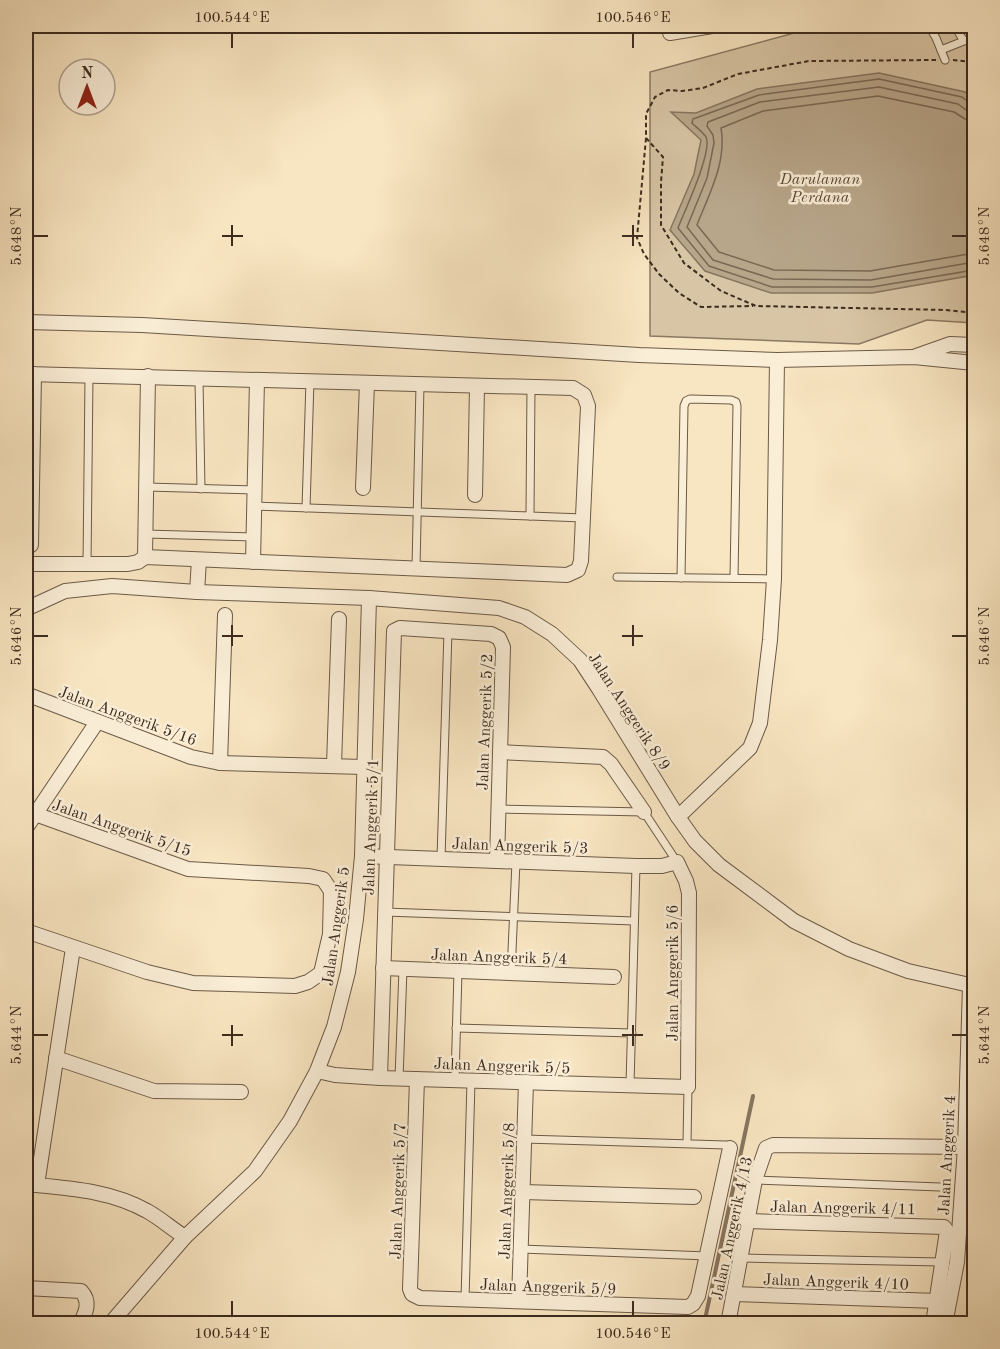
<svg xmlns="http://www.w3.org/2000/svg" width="1000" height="1349" viewBox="0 0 1000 1349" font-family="'Old Standard TT',serif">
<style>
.green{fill:#d8c5a5;stroke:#8a7862;stroke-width:1.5}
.water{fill:#b8a68a;stroke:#87755f;stroke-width:1.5}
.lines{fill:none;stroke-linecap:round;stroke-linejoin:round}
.shore{stroke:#7a6854;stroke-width:1.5}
.stream{stroke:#87755f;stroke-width:4}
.lane-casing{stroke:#6c5a47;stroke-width:9}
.street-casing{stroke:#6c5a47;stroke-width:16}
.path{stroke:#3d2b1e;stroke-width:2;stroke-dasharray:4.5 3;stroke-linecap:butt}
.lane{stroke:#faeed7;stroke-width:7}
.street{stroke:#faeed7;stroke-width:14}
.ticks{fill:none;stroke:#3d2b1e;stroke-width:2}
.labels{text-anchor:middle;stroke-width:5;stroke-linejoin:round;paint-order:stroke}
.park-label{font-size:16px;font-style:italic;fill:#5c4a39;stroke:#faeed7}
.street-label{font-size:16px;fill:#3d2b1e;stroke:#faeed7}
.neatline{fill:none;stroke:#3d2b1e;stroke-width:2}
.ticks-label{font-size:15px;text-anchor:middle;fill:#3d2b1e}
</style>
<rect width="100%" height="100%" fill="#f8e5c1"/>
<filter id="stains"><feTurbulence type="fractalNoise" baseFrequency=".00333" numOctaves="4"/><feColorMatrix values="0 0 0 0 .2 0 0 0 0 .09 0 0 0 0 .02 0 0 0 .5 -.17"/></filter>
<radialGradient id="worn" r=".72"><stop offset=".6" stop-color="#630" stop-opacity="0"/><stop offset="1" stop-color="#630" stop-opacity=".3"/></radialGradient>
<polygon class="green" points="820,26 974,26 974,323 927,320 859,344 650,336 650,72"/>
<polygon class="water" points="879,73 965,92 974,100 974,275 872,293 771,293 705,271 670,230 694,174 701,140 671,112 696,113 757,89"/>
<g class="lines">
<g class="shore">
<path d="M974 104 970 103 962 97 879 79 759 95 693 119 692 123C696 127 703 132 706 137 713 151 684 212 678 228L709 266 772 287H872L974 270"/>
<polyline points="974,111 966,110 958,104 879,87 760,102 708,122 707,126 713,135 714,143 707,178 687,227 713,260 773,279 871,280 974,262"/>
<path d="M974 120 965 119 954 112 878 96 763 111 721 128C727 162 709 194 697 225L719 252 774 270 870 271 974 253"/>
</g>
<polyline class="stream" points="704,1324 753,1096"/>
<g class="lane-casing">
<g id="lane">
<polyline points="929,26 936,38 945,60"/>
<polyline points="955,26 963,40"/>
<polyline points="941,50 974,37"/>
<polyline points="199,379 201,489"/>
<polyline points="147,487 255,490"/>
<polyline points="254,506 530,516 531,386"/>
<polyline points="306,508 310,381"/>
<polyline points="530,516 583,518"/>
<polyline points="146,534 254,537"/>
<polyline points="87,565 89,376"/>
<polyline points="416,567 420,385"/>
<polyline points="617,577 774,579"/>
<polyline points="681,578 684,406 686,401 690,399 731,400 736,402 737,406 734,578"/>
<polyline points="498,809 644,812 677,862"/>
<polyline points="441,859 448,631"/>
<polyline points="385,912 634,921"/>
<polyline points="511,973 516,862"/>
<polyline points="456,1028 632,1033"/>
<polyline points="399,1079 403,969"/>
<polyline points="455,1080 458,971"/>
<polyline points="630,1085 636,866"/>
<polyline points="524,1139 726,1145 730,1148"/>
<polyline points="687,1143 688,1087"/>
<polyline points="755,1180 940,1187"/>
<polyline points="521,1249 708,1256"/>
<polyline points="741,1258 942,1262"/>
<polyline points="465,1300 471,1081"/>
<polyline points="946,1321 974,1320"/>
</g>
</g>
<g class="street-casing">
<g id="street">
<polyline points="670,33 712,26"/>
<polyline points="26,322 142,325 639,355 777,360 914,357 974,363"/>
<polyline points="916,356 950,344 974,345"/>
<polyline points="26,374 573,388 584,395 588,406 581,561 578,570 567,575 145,557 138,562 128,564 26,564"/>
<polyline points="363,488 367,383"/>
<polyline points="475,495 477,386"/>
<polyline points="31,545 34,374"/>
<polyline points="145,557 148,376"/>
<polyline points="253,562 257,380"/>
<polyline points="197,592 199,560"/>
<polyline points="26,609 65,591 112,586 197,592 369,598 499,608 525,617 552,634 580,660 599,689 678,817 695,841 719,865 794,921 849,949 908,971 974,986"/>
<polyline points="26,694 191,757 220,763 364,767"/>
<polyline points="500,752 603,757 611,764 644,812"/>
<polyline points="220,763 225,615"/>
<polyline points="334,765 339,619"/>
<polyline points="678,817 750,748 760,723 770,640 774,579 777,360"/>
<polyline points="26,828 97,722"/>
<polyline points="26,931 147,972 193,983 295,986 308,982 321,973 330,934 331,891 323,879 309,876 188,869 35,814"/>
<polyline points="383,968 614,977"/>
<polyline points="56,1058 154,1091 241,1092"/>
<polyline points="317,1071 335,1075 380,1078 688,1087 689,893 686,881 677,862 662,866 636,866 362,856"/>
<polyline points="380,1078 394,631 400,628 491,634 499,638 503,647 497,861"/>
<polyline points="417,1079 410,1289 412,1294 420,1298 688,1307 693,1304 698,1296 730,1148"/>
<path d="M26 1184C67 1188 110 1190 147 1211 160 1218 172 1229 185 1237"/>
<polyline points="37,1185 73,948"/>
<polyline points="523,1192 694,1197"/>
<polyline points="748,1221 944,1227 947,1231 933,1324"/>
<path d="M26 1288 81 1291C91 1302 86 1312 80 1324"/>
<polyline points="734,1294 938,1301"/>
<polyline points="519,1301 526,1082"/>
<polyline points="110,1324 185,1237 255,1171 290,1121 317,1071 334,1027 348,972 356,919 362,856 369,598"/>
<polyline points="728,1324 755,1180 766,1148 773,1145 965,1147"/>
<polyline points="945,1324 957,1262 965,1147 970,986"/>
</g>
</g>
<g class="path">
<polyline points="936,60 809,61 738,74 703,88 682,91 668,90 655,97 646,114 646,138 663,157 661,182 661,225 684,263 721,291 756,306 946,310 974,313"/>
<polyline points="953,60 974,62"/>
<polyline points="646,138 637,238 644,254 659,274 679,293 701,307 753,306"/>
</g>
<use href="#lane" class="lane"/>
<use href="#street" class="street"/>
</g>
<path class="ticks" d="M232 33V48M633 33V48M232 225V246M633 225V246M33 236H48M222 236H243M622 236H643M952 236H967M232 625V646M633 625V646M33 636H48M222 636H243M622 636H643M952 636H967M232 1025V1046M633 1025V1046M33 1035H48M222 1035H243M622 1035H643M952 1035H967M232 1301V1316M633 1301V1316"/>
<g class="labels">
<g class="park-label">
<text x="820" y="184">Darulaman<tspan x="820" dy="18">Perdana</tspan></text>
</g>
<g class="street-label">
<text transform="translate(630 711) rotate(57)" y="6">Jalan Anggerik 8/9</text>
<text transform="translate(128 715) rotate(20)" y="6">Jalan Anggerik 5/16</text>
<text transform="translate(484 722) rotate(-88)" y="6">Jalan Anggerik 5/2</text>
<text transform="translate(122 827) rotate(19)" y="6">Jalan Anggerik 5/15</text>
<text transform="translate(370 827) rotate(-88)" y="6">Jalan Anggerik 5/1</text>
<text transform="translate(520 845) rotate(2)" y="6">Jalan Anggerik 5/3</text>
<text transform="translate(335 926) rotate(-82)" y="6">Jalan Anggerik 5</text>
<text transform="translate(499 956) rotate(2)" y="6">Jalan Anggerik 5/4</text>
<text transform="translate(672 973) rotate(-90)" y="6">Jalan Anggerik 5/6</text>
<text transform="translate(502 1065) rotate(2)" y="6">Jalan Anggerik 5/5</text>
<text transform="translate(946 1155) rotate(-87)" y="6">Jalan Anggerik 4</text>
<text transform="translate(397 1191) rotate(-88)" y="6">Jalan Anggerik 5/7</text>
<text transform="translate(506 1191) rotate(-88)" y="6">Jalan Anggerik 5/8</text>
<text transform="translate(843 1207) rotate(1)" y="6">Jalan Anggerik 4/11</text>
<text transform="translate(731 1228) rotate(-78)" y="6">Jalan Anggerik 4/13</text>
<text transform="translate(836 1281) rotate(2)" y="6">Jalan Anggerik 4/10</text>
<text transform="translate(548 1286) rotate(2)" y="6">Jalan Anggerik 5/9</text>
</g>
</g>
<rect width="1000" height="1349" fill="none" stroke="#f8e5c1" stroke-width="66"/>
<g transform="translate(87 87)"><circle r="28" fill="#faeed7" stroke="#aea08d" stroke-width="1.5"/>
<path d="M0-4.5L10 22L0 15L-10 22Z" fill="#8f2418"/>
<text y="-9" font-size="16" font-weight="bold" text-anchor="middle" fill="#3d2b1e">N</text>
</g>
<rect x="33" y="33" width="934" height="1283" class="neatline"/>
<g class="ticks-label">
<text x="232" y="22">100.544°E</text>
<text x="633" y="22">100.546°E</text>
<text transform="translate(16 236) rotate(-90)" y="5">5.648°N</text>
<text transform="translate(984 236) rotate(-90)" y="5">5.648°N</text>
<text transform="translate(16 636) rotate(-90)" y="5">5.646°N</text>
<text transform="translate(984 636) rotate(-90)" y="5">5.646°N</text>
<text transform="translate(16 1035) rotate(-90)" y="5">5.644°N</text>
<text transform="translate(984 1035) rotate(-90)" y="5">5.644°N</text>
<text x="232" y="1338">100.544°E</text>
<text x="633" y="1338">100.546°E</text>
</g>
<rect width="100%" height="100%" filter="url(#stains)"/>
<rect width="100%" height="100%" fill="url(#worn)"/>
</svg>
